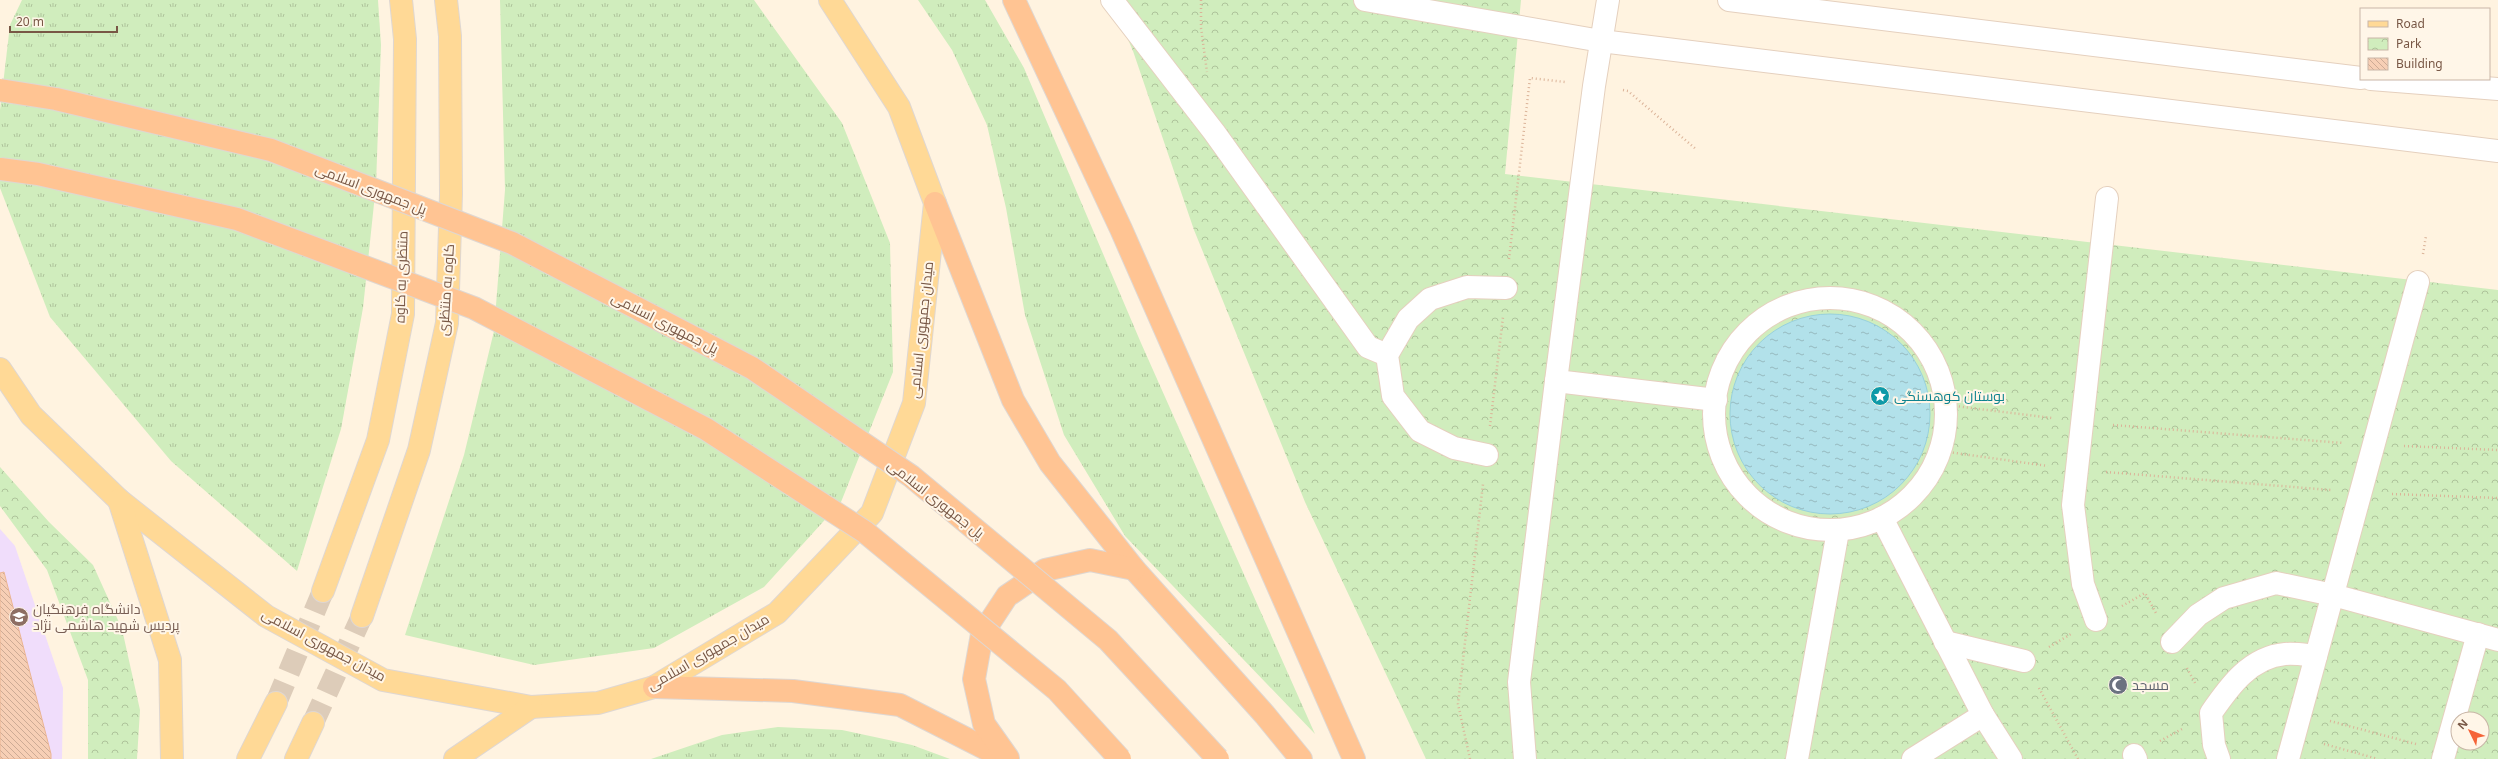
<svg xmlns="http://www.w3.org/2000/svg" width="2498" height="759" viewBox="0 0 2498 759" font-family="'Noto Sans',Cairo,sans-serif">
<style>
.education{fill:#f0ddfb}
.grass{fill:url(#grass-tufts)}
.park{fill:url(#park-crowns);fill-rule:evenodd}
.water{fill:url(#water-ripples);stroke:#98d1dd}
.building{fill:url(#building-back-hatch);stroke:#ebb593}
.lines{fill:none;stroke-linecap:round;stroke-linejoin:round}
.primary-tunnel{stroke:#ddccb9;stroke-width:22;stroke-dasharray:22 11;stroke-linecap:butt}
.pedestrian-casing{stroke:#e5d0be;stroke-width:24}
.minor-casing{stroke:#e5d0be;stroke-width:24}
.primary-casing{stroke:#dfd7d2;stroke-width:24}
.trunk-casing{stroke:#dfd7d2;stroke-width:24}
.path{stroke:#dbb398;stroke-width:2.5;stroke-dasharray:1 3;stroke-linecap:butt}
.pedestrian{stroke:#fff;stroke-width:22}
.minor{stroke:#fff;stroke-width:22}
.primary{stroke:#ffd996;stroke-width:22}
.trunk{stroke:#ffc493;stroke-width:22}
.trunk-bridge-casing{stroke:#dfd7d2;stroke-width:24;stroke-linecap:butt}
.trunk-bridge{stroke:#ffc493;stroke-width:22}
.labels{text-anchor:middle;stroke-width:4;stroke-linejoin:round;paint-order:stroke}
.street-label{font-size:14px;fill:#785745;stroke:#fff6e8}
.culture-label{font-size:14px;fill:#0d838f;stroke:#fff6e8;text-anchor:start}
.education-label{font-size:14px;fill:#785e54;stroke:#fff6e8;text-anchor:start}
.worship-label{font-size:14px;fill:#5b616d;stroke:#fff6e8;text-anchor:start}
</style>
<defs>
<pattern id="grass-tufts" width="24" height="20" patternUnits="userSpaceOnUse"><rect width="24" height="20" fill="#d0edbd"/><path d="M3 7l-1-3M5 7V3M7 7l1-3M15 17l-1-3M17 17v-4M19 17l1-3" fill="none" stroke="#aec39b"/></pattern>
<pattern id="park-crowns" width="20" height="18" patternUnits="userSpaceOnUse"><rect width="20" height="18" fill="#d0edbd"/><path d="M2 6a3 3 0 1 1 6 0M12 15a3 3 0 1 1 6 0" fill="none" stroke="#aec39b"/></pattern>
<pattern id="water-ripples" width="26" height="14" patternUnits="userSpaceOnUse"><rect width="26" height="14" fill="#b2e1ea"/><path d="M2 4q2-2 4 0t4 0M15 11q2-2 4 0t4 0" fill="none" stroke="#96b9bf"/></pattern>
<pattern id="building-back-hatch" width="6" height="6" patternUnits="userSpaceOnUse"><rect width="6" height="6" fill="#f7cfb5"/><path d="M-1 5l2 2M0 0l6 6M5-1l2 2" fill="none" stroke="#cdab95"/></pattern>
</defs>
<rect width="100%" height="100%" fill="#fff3e0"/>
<polygon class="education" points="0,529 15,546 63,688 62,759 0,759"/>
<g class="grass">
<polygon points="22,0 378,0 381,45 376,185 363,308 341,429 297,571 171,461 50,317 0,188 0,110 10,25"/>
<polygon points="500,0 754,0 842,123 890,243 893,372 841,502 764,587 654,648 534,665 405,635 464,455 494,331 505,190"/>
<polygon points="918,0 985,0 1024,68 1141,343 1315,734 1125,536 1064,435 1025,315 1006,208 987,125 952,50"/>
<polygon points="778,727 842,730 912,745 950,759 651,759 722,735"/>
</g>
<g class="park">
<path d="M1111 0H1521L1505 174 2498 290V759H1426L1305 502 1194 230 1133 51ZM2458 719H2482V743H2458Z"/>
<polygon points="0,467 49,522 93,565 122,629 140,710 137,759 88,759 88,680 47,570 0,506"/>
</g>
<circle class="water" cx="1830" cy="414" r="100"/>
<polygon class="building" points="4,572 51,754 51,759 0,759 0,573"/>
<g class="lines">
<g class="primary-tunnel">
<polyline points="276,703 323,591"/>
<polyline points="313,723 362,616"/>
</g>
<g class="pedestrian-casing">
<g id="pedestrian">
<polyline points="1112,0 1214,132 1368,347 1387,355"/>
<circle cx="1830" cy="414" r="116"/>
<polyline points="1556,381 1716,400"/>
<polyline points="1487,455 1454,448 1420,431 1393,396 1387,355 1408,319 1430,299 1467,287 1506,288"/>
<polyline points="1882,518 1983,715 2011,759"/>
<polyline points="2096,620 2083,584 2073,505 2107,198"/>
<polyline points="1945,642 2024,661"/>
<polyline points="2172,642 2198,615 2224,598 2276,583 2333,595 2498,640"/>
<polyline points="2134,755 2136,759"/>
<polyline points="1797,759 1838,531"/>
<polyline points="1913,759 1983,715"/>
<path d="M2219 759 2214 745 2211 713C2229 687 2250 657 2285 654 2295 653 2306 655 2316 656"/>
<polyline points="2288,759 2418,282"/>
<polyline points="2443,759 2478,634"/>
</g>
</g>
<g class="minor-casing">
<g id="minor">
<polyline points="1365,0 1601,41 2498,151"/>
<polyline points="1729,0 2361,78"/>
<polyline points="2371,79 2498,89"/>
<polyline points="1525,759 1519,682 1556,381 1594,86 1608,0"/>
</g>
</g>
<g class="primary-casing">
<g id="primary">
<polyline points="0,369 31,415 119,500 266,616 383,680 531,707 598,703 654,687 777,613 872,513 914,403 935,203 899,107 830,0"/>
<polyline points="119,500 170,660 172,759"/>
<polyline points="323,591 378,440 403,314 405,39 401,0"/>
<polyline points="362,616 419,450 447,323 451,194 450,36 446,0"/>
<polyline points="248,759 276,703"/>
<polyline points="296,759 313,723"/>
<polyline points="455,759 531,707"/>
</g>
</g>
<g class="trunk-casing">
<g id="trunk">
<polyline points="1014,0 1121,229 1354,759"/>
<polyline points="935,203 1013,400 1050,463 1134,569 1265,715 1301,759"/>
<polyline points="654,687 793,691 900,705 1006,759"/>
<polyline points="1008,758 984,724 974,679 982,634 1007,596 1045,570 1090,560 1134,569"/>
</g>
</g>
<g class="path">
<polyline points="1201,0 1201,28 1207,72"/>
<polyline points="1623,90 1628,91 1697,150"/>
<polyline points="2423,254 2426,236"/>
<polyline points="1509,259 1530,78 1565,82"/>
<polyline points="1947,405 2052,418"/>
<polyline points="2113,425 2343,443"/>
<polyline points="1490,426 1503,317"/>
<polyline points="2404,446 2498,450"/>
<polyline points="1941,451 2048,466"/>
<polyline points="2106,472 2331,490"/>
<polyline points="2392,494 2498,498"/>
<polyline points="2122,606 2145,593 2157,615"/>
<polyline points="2049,647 2071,634"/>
<polyline points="2187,668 2195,683"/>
<polyline points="2039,688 2078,759"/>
<polyline points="2330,721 2416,744"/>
<polyline points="2160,741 2182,729"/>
<polyline points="2324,744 2378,759"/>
<polyline points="1470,759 1458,704 1483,484"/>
</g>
<use href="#pedestrian" class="pedestrian"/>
<use href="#minor" class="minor"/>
<use href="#primary" class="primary"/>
<use href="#trunk" class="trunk"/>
<g class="trunk-bridge-casing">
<g id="trunk-bridge">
<polyline points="0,90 56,99 271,150 512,243 752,368 911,476 1108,640 1218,759"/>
<polyline points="0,169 38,174 237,219 474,308 706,429 865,532 1057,690 1120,759"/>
</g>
</g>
<use href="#trunk-bridge" class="trunk-bridge"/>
</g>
<defs>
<g id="sight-disc" transform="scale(1)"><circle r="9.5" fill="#0f9aa8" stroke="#fff6e8"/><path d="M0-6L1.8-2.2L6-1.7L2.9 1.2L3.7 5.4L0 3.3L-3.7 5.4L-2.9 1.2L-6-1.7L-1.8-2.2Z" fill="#fff"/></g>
<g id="university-disc" transform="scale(1)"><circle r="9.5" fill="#8d6e63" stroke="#fff6e8"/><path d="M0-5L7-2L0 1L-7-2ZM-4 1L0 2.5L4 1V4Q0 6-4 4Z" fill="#fff"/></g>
<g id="mosque-disc" transform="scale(1)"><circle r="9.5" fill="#6b7280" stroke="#fff6e8"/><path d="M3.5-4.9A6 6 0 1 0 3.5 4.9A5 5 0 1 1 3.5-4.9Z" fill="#fff"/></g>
</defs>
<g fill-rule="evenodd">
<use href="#sight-disc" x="1880" y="396"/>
<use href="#university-disc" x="19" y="617"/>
<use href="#mosque-disc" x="2118" y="685"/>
</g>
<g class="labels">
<g class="street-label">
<text transform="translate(371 189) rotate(21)" y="5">پل جمهوری اسلامی</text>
<text transform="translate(401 277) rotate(-88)" y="5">منتظری به کاوه</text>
<text transform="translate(446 290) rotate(-86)" y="5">کاوه به منتظری</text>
<text transform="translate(665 323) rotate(27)" y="5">پل جمهوری اسلامی</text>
<text transform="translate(921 330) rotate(-84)" y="5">میدان جمهوری اسلامی</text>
<text transform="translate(936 499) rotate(38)" y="5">پل جمهوری اسلامی</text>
<text transform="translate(324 645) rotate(28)" y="5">میدان جمهوری اسلامی</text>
<text transform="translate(708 652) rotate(-30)" y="5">میدان جمهوری اسلامی</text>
</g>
<g class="culture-label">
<text x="1894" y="401">بوستان کوهسنگی</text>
</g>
<g class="education-label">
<text x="33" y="614">دانشگاه فرهنگیان<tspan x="33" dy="16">پردیس شهید هاشمی نژاد</tspan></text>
</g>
<g class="worship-label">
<text x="2132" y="690">مسجد</text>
</g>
</g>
<rect x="2360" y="8" width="130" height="72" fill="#fff6e8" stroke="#c9b6a7"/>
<rect x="2368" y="21" width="20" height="6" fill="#ffd996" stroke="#c9b6a7"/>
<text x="2396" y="28" font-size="12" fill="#785745">Road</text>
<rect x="2368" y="38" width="20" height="12" fill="url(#park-crowns)" stroke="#c9b6a7"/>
<text x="2396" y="48" font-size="12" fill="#785745">Park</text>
<rect x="2368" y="58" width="20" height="12" fill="url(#building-back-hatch)" stroke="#c9b6a7"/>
<text x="2396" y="68" font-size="12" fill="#785745">Building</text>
<g transform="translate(2470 731) rotate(313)"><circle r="19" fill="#fff6e8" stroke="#c9b6a7"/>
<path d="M0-3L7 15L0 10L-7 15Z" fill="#f56438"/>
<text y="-6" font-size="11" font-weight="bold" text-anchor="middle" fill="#785745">N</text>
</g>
<path d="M10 26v6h107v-6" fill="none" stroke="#785745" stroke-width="2"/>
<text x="16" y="26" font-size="12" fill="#785745" stroke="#fff6e8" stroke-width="3" paint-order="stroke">20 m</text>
</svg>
